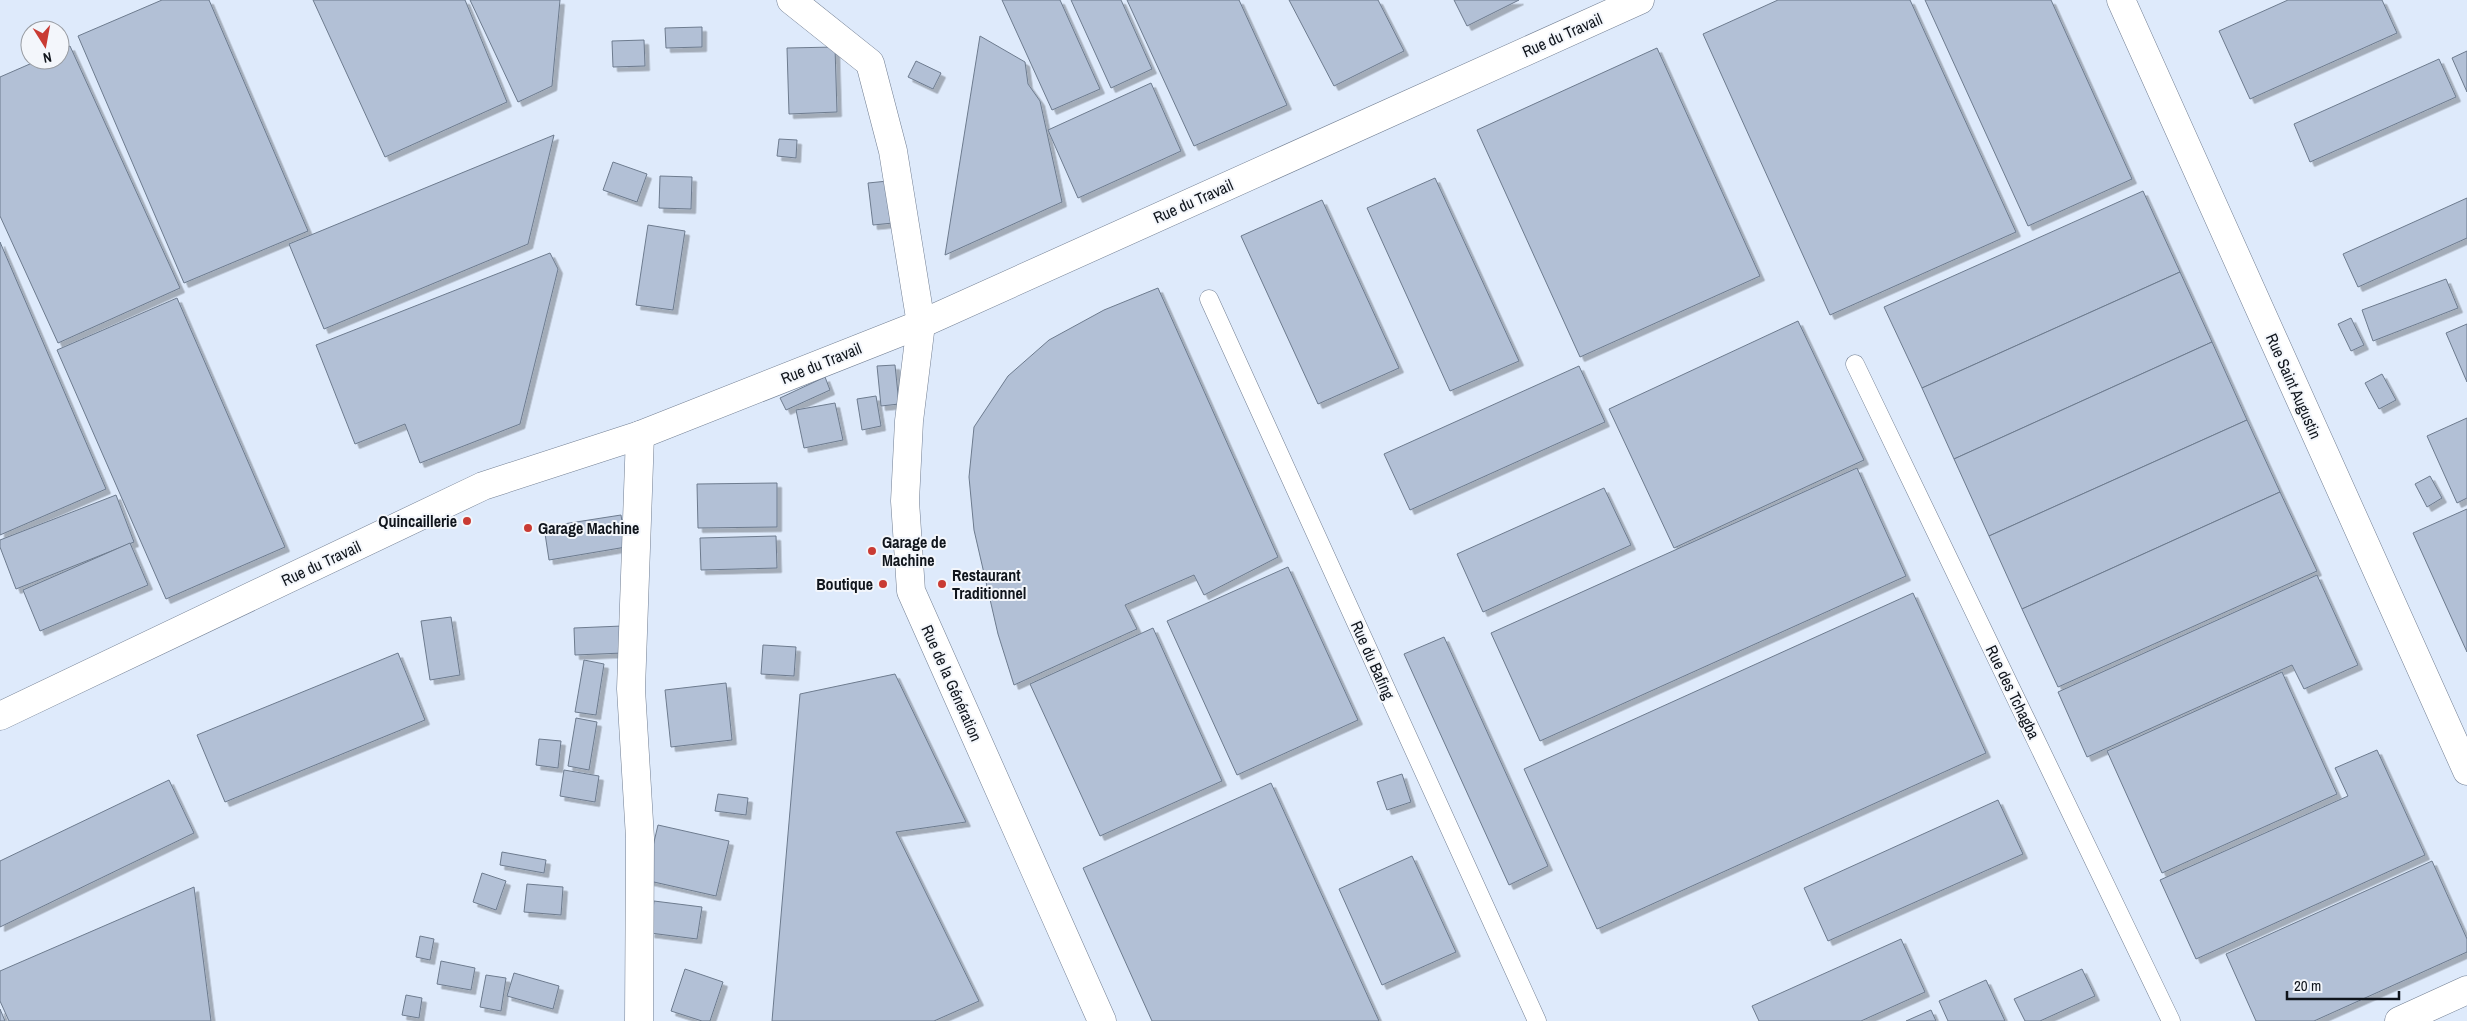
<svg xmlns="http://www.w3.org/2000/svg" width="2467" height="1021" viewBox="0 0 2467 1021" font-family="'Archivo Narrow',sans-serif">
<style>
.building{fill:#b2c0d6;stroke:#6d7b8e;filter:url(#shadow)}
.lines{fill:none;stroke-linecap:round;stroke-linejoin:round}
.service-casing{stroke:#717e92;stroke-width:19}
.minor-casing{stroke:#717e92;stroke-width:29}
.service{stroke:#fff;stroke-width:18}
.minor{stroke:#fff;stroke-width:28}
.poi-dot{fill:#c93b33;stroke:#f3f6fb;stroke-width:2}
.labels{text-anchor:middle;stroke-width:4;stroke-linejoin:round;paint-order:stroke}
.street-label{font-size:16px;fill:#10151c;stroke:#f3f6fb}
.poi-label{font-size:16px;font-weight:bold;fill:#10151c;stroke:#f3f6fb;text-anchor:start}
</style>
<defs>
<filter id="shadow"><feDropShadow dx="4.5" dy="4.5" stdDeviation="0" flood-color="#0004"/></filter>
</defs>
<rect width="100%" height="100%" fill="#deeafb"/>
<g class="building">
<polygon points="162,0 209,0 308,231 184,283 78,36"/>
<polygon points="313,0 465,0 507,102 385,157"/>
<polygon points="470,0 560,0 552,86 518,102"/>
<polygon points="1002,0 1060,0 1100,89 1052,110"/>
<polygon points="1071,0 1121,0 1152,69 1111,88"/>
<polygon points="1127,0 1239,0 1287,105 1194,146"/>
<polygon points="1289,0 1378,0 1404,51 1334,86"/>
<polygon points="1454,0 1519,0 1467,26"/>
<polygon points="1778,0 1910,0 2016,232 1830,315 1703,34"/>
<polygon points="1925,0 2051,0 2132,179 2028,226"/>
<polygon points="2288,0 2382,0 2397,33 2250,99 2219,31"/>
<polygon points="702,27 702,47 666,48 665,28"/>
<polygon points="980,36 1025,62 1028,84 1040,101 1062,202 945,255"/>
<polygon points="644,40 645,66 613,67 612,41"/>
<polygon points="70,46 180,288 58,343 0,216 0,77 39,60 60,60 60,50"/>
<polygon points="835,47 837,112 789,114 787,48"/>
<polygon points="1657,48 1760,276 1580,357 1477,130"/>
<polygon points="2467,51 2467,92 2452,58"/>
<polygon points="2439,59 2456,97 2310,162 2294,124"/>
<polygon points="916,61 941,73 933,89 908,77"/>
<polygon points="1151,83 1181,151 1078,198 1048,130"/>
<polygon points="554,135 528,244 324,329 289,244"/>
<polygon points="779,139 797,140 796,158 777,156"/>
<polygon points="613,162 647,174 637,202 603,190"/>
<polygon points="660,176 692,177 691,209 659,208"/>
<polygon points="1435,178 1519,361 1450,391 1367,208"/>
<polygon points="888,181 893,223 873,225 868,183"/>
<polygon points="2143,191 2180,272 1922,388 1884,307"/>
<polygon points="2467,198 2467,238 2358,287 2343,254"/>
<polygon points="1322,200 1399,368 1318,404 1241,236"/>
<polygon points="648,225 685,231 673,310 636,305"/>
<polygon points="0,242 106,489 0,535"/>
<polygon points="550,253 558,269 520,424 420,463 405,424 355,444 316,345"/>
<polygon points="2180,272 2212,342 1954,459 1922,388"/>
<polygon points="2446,279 2458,308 2373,341 2362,310"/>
<polygon points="1158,288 1278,557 1204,595 1194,575 1125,605 1137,629 1014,685 998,634 974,530 969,477 974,427 1008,376 1049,340 1104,310"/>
<polygon points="177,298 285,547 166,599 57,350"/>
<polygon points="2351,318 2364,345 2351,351 2338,324"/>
<polygon points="1798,321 1864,460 1674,548 1609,409"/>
<polygon points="2467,324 2467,382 2446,333"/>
<polygon points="2212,342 2247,420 1989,536 1954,459"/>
<polygon points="895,365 899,404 881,406 877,366"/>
<polygon points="1579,366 1605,422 1410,510 1384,454"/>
<polygon points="2382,374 2396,400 2379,409 2365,383"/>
<polygon points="825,377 830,390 786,410 780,398"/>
<polygon points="876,396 881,426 862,430 857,399"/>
<polygon points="835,403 843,440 804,448 796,410"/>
<polygon points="2467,418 2467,498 2457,503 2427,436"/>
<polygon points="2247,420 2280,492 2022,609 1989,536"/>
<polygon points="1857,468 1906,576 1540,741 1491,633"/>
<polygon points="2430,476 2442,498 2427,507 2415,484"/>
<polygon points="777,483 777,527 698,528 697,484"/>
<polygon points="1604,488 1631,545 1483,612 1457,554"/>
<polygon points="2280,492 2317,571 2058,687 2022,609"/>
<polygon points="116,495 134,542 16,589 0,547 0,540"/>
<polygon points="2467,509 2467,652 2413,533"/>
<polygon points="621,515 626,547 549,560 544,527"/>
<polygon points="776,536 777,568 701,570 700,538"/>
<polygon points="130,543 148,585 40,631 23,590"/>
<polygon points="1288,567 1358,720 1237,775 1167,621"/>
<polygon points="2317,575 2358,665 2304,689 2292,665 2087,757 2058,692"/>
<polygon points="1913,593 1986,753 1597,929 1524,769"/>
<polygon points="451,617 460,675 430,680 421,621"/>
<polygon points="622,626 623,653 575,655 574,628"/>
<polygon points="1153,628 1222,781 1100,836 1030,684"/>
<polygon points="1444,637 1548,866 1509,885 1404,654"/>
<polygon points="763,645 796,647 794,676 761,674"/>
<polygon points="398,653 425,720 225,802 197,735"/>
<polygon points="584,660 604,664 596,715 575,712"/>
<polygon points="2282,672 2337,794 2162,873 2107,751"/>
<polygon points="895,674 966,822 896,832 979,1001 934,1021 772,1021 800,694"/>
<polygon points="726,683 732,740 671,747 665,690"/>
<polygon points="576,718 597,722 589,770 568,766"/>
<polygon points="539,739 561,741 558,768 536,765"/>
<polygon points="2377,750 2425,855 2196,959 2160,880 2348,796 2335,768"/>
<polygon points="564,770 599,776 595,802 560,796"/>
<polygon points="1402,774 1411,802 1387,810 1377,782"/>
<polygon points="169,780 194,833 0,927 0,861"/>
<polygon points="1271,783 1379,1021 1152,1021 1083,868"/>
<polygon points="718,794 748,798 746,815 715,811"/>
<polygon points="1998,800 2023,854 1828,941 1804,888"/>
<polygon points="658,825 729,841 716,896 645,880"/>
<polygon points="502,852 546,860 544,873 500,865"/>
<polygon points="1412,856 1456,952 1382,985 1339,889"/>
<polygon points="2432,861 2467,939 2467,952 2314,1021 2256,1021 2226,954"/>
<polygon points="482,873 506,881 496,910 473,902"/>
<polygon points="527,884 563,887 561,915 524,912"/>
<polygon points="194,887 211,1021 9,1021 0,1001 0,971"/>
<polygon points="654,901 702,907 697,939 650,933"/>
<polygon points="420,936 434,939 430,960 416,957"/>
<polygon points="1901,939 1925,992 1861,1021 1759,1021 1752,1006"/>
<polygon points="441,961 475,968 471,990 437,984"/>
<polygon points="685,969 723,982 710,1021 702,1021 671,1011"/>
<polygon points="2082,969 2095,996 2040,1021 2025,1021 2014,999"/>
<polygon points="514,973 559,986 553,1009 507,996"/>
<polygon points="486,975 506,978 501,1011 480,1007"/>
<polygon points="1986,980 2005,1021 1948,1021 1939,1001"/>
<polygon points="406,995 422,998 419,1018 402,1015"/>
<polygon points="0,1009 5,1021 0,1021"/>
<polygon points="1931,1010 1936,1021 1906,1021"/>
</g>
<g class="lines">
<g class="service-casing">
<g id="service">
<polyline points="1209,299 1537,1021"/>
<polyline points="1855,364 2171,1021"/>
</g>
</g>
<g class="minor-casing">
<g id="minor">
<polyline points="791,0 870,63 893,151 921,324 909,421 905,501 911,591 1102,1021"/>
<polyline points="2121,0 2467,771"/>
<polyline points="0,716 483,486 640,435 921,324 1640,0"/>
<polyline points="639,1021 640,838 631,689 640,435"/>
<polyline points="2399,1021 2467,990"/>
</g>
</g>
<use href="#service" class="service"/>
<use href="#minor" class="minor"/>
</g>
<g class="poi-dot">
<circle cx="467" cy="521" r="5"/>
<circle cx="528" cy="528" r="5"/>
<circle cx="872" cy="551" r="5"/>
<circle cx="883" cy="584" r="5"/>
<circle cx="942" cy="584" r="5"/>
</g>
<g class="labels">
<g class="street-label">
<text transform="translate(1562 35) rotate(-24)" y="6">Rue du Travail</text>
<text transform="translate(1193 201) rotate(-24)" y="6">Rue du Travail</text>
<text transform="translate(821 363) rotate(-22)" y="6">Rue du Travail</text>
<text transform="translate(2294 386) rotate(66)" y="6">Rue Saint Augustin</text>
<text transform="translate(321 563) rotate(-25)" y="6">Rue du Travail</text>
<text transform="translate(1373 660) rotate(66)" y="6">Rue du Bafing</text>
<text transform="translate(952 683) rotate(66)" y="6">Rue de la Génération</text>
<text transform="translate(2013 692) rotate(64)" y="6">Rue des Tchagba</text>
</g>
<g class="poi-label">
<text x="457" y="527" text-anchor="end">Quincaillerie</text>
<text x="538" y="534">Garage Machine</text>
<text x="882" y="548">Garage de<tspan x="882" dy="18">Machine</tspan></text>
<text x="952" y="581">Restaurant<tspan x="952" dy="18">Traditionnel</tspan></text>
<text x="873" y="590" text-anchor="end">Boutique</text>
</g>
</g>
<g transform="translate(45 45) rotate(169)"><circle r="24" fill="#f3f6fb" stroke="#989ca2"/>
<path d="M0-4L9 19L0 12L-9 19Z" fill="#c93b33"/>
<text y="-8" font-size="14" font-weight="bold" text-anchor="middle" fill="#10151c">N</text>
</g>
<path d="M2287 991v8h112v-8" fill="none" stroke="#10151c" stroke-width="2.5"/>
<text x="2294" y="991" font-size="15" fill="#10151c" stroke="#f3f6fb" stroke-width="4" paint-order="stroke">20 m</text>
</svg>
